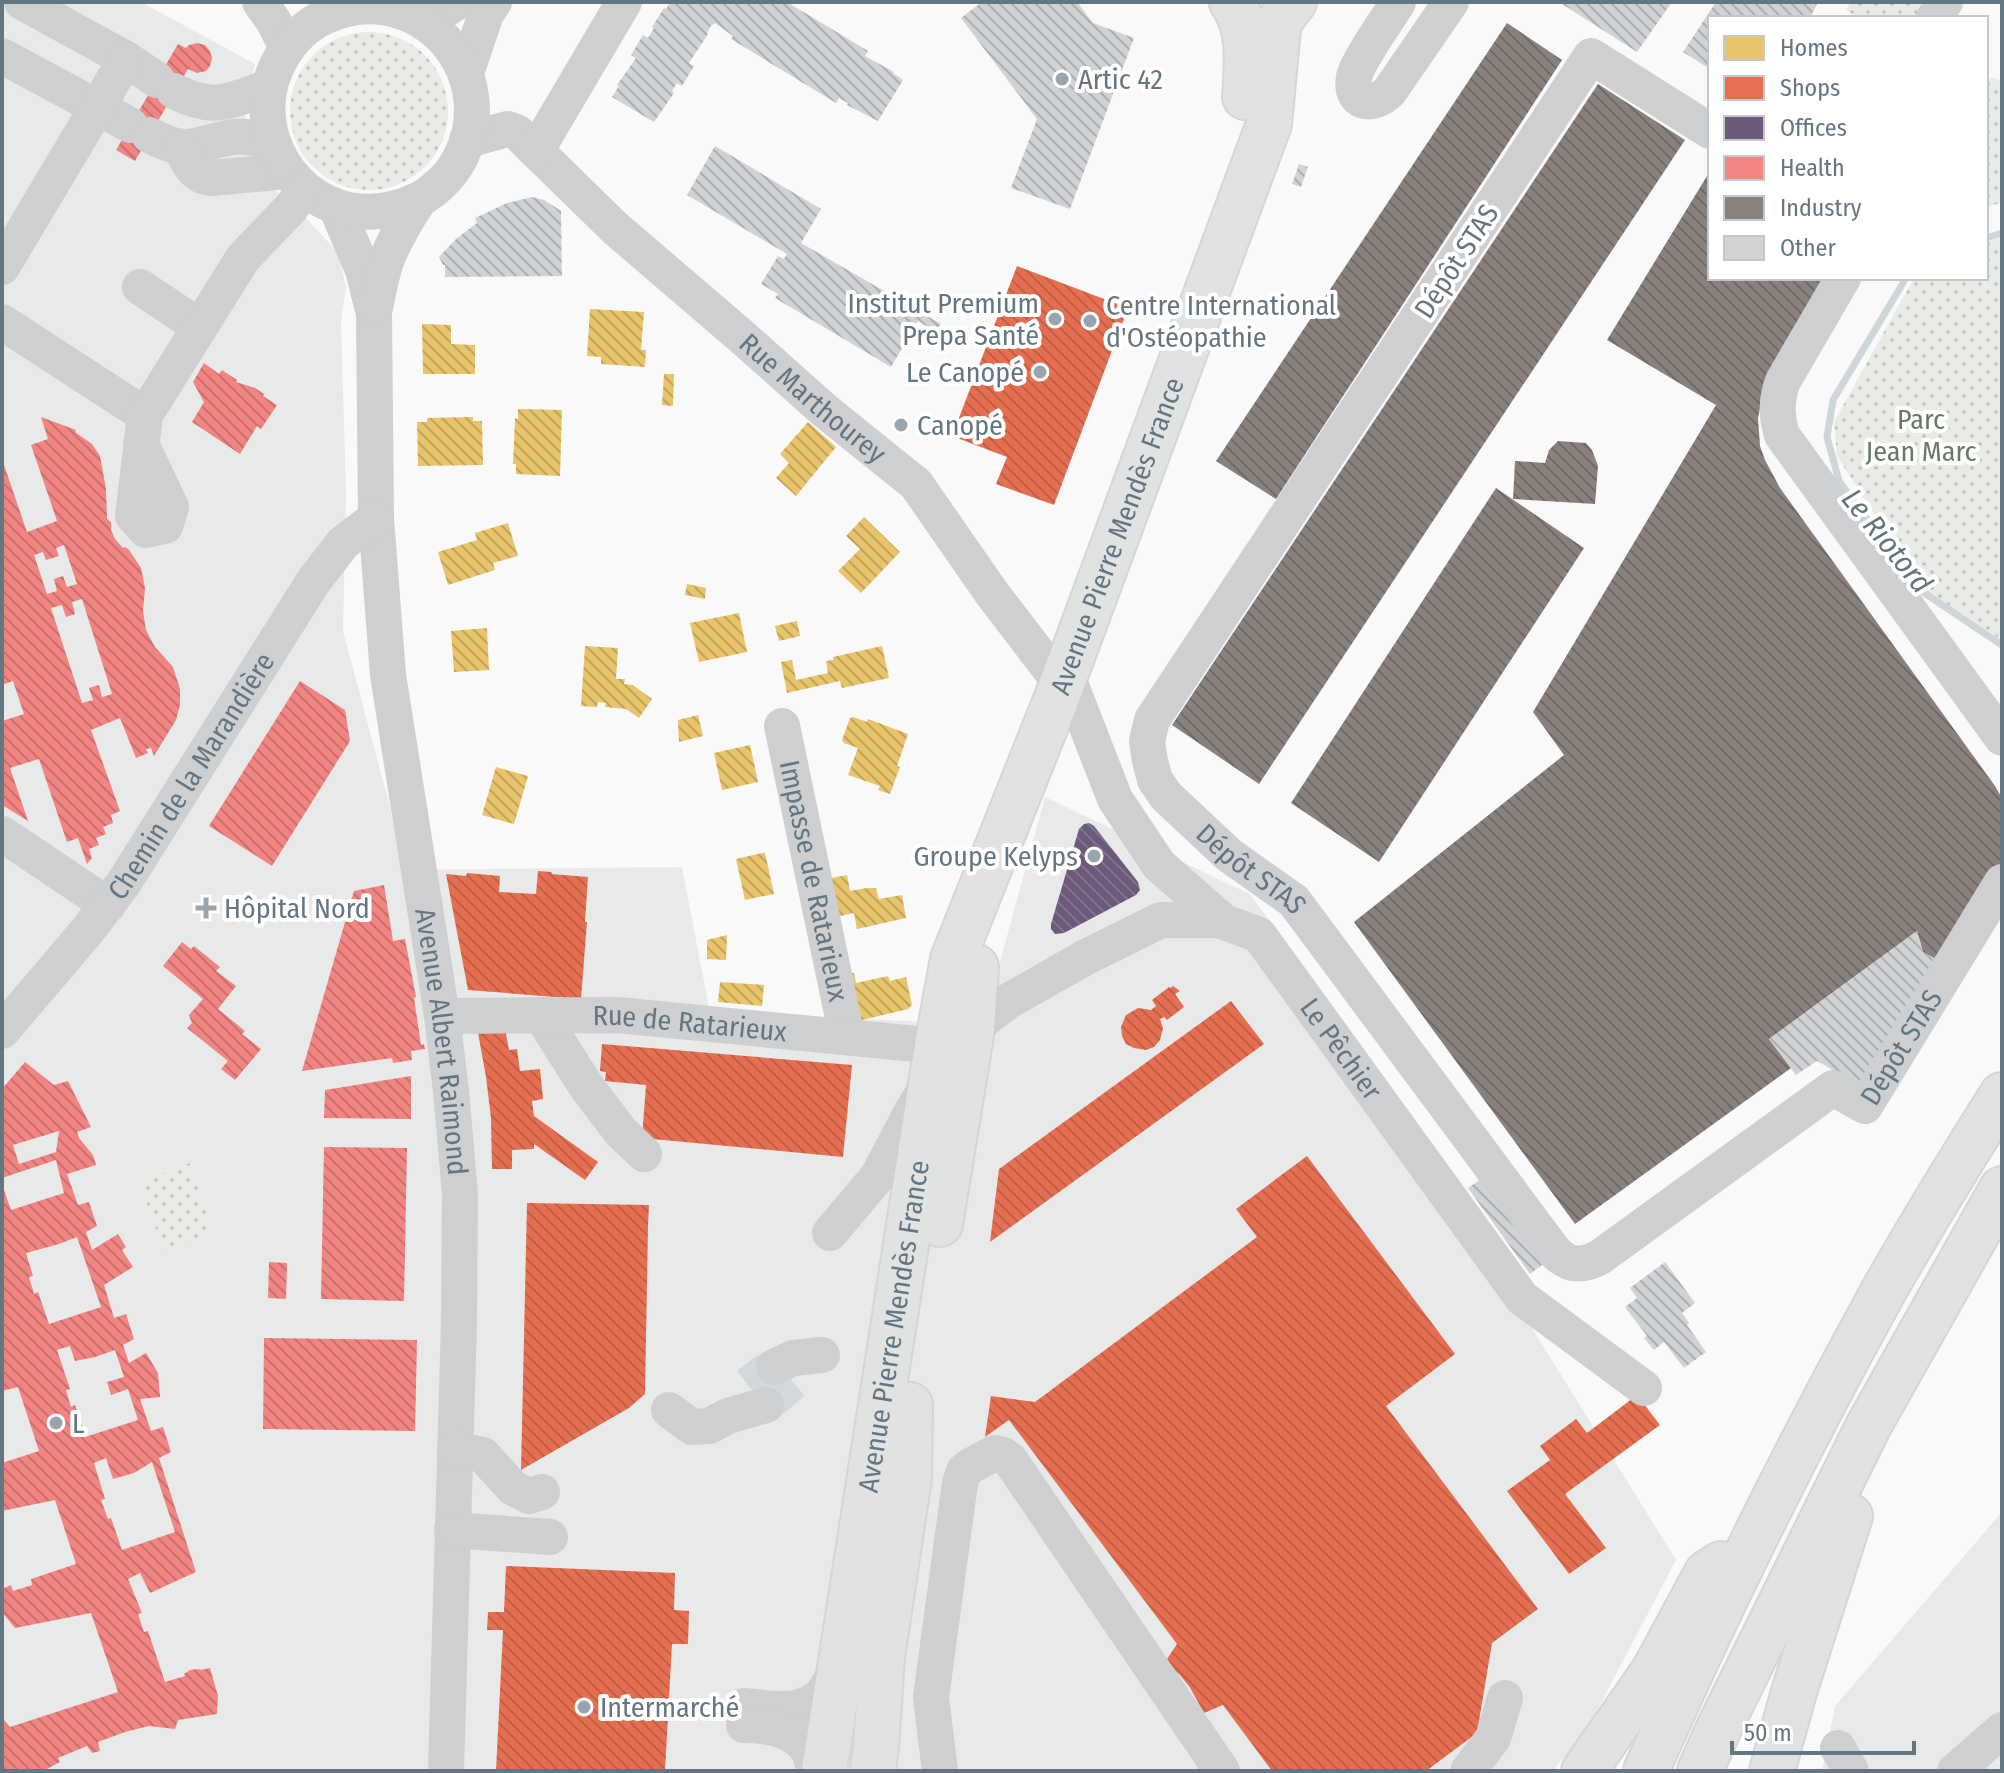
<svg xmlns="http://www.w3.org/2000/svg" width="2004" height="1773" viewBox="0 0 2004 1773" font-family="'Fira Sans Condensed',sans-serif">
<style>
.built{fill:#e8e9e9}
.green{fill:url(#green-dots)}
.homes{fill:url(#homes-back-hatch)}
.shops{fill:url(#shops-back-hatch)}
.offices{fill:url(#offices-back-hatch)}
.health{fill:url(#health-back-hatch);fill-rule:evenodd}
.industry{fill:url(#industry-back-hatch)}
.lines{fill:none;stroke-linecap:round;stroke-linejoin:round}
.stream{stroke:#ced6d9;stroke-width:7}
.building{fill:url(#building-back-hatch)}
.minor-tunnel{stroke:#d4d8dc;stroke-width:36;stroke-dasharray:36 18;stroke-linecap:butt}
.major-casing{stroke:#d5d6d7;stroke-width:48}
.highway-casing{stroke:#d5d6d6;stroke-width:48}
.minor{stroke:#cecfd0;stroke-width:36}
.major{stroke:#e1e2e2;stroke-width:44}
.highway{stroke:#e1e2e2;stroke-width:44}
.poi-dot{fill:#99a4ac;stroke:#fff;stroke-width:3}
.labels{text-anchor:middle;stroke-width:8;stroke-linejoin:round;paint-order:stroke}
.poi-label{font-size:28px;fill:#657683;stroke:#fff;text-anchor:start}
.street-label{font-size:28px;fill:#657683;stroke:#fff}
.park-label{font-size:28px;fill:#687a64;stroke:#fff}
.water-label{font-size:30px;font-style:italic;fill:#60757c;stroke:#fff}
</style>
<defs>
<pattern id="green-dots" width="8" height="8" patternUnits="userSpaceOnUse" patternTransform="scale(2)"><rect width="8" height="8" fill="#e8ebe6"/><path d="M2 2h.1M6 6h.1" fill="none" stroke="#c0c3c0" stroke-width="1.8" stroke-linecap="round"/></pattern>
<pattern id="homes-back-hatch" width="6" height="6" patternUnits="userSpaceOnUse" patternTransform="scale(2)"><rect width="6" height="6" fill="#e9c46a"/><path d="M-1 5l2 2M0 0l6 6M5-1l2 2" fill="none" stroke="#c0a45d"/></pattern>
<pattern id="shops-back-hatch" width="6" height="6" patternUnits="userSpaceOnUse" patternTransform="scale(2)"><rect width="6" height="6" fill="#e76f51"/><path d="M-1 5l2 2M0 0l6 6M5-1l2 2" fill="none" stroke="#bf6049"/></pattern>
<pattern id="offices-back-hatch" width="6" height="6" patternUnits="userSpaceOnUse" patternTransform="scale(2)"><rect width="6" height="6" fill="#6d597a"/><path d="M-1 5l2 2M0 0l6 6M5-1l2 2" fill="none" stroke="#81728d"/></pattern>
<pattern id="health-back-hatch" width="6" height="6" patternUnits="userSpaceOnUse" patternTransform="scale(2)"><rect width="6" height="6" fill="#f28482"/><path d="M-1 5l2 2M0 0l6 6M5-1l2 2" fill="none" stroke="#c87170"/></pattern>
<pattern id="industry-back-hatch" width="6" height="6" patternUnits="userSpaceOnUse" patternTransform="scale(2)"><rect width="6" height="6" fill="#8a817c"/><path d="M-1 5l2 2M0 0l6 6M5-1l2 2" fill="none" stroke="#6f6a67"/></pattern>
<pattern id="building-back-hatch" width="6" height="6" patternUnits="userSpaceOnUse" patternTransform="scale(2)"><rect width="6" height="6" fill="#d0d2d3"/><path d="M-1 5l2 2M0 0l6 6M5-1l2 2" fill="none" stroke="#acafb1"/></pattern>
</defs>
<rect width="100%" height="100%" fill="#f9f9f9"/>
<g class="built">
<polygon points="2,2 141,2 255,64 245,115 265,183 297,208 338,253 346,288 341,321 346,494 343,631 390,807 402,870 682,867 710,1013 983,1024 1045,797 1250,894 1335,1011 1676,1560 1583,1737 1552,1771 2,1771"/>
<polygon points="2002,1512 2002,1771 1822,1771 1835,1706"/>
</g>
<g class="green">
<polygon points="1851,2 1928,2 1914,18 1858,18 1846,10"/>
<circle cx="369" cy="111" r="79"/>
<polygon points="1991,77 2002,81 2002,202 1986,208 1986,85"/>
<polygon points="2002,237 2002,640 1920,586 1837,456 1834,422 1914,278 1986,278 1986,242"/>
<polygon points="190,1163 214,1233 164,1251 140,1183"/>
</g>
<g class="homes">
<polygon points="590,309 644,312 641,350 646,350 645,367 601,364 601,357 587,356"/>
<polygon points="422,324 451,325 451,344 475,345 475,374 423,374"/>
<polygon points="664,374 674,374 673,406 662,405"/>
<polygon points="518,409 562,410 560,476 516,474 516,464 513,464 515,418 518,419"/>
<polygon points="473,417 473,421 482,421 483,465 418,466 417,422 427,422 427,418"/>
<polygon points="808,422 836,447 796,496 776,478 789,463 780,454"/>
<polygon points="864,517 900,552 861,593 838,571 860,549 846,536"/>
<polygon points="508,523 518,556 493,563 495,570 448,585 438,552 477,540 475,533"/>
<polygon points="687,584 706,588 705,599 685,595"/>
<polygon points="739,613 747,652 699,662 690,623"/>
<polygon points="797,621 800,636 779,641 775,626"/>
<polygon points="487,628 489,670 454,672 451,631"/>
<polygon points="585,646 618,648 616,679 625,679 624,684 633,685 652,699 639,718 626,709 605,707 606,703 598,702 597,707 581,706"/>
<polygon points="882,646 889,678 842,688 840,681 787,693 781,662 792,660 796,680 828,673 826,661 833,660 833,657"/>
<polygon points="698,715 703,736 679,742 678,720"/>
<polygon points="853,717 867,722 868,719 908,734 897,766 900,767 890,794 878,790 880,786 848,775 858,748 844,743 842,740 850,718"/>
<polygon points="750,745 758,782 722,790 714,753"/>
<polygon points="496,767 528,776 514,824 482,815"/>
<polygon points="762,853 765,853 774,894 745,900 736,859"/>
<polygon points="847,875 850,891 867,888 876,888 879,899 902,895 906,918 857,929 854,913 836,917 827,879"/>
<polygon points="727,935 726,960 707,959 707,940"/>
<polygon points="854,973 856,983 888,976 890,981 906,977 912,1005 908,1009 858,1021 847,974"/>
<polygon points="720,982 764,985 762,1006 718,1002"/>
</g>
<g class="shops">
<polygon points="1017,266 1128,308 1054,505 996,484 1007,457 952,436"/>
<polygon points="538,871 552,872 551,874 588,877 585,922 587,922 581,999 468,990 446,874 466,876 467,873 500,876 499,892 536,894"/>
<polygon points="1173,986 1180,991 1175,994 1184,1007 1167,1020 1164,1017 1160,1019 1163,1028 1160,1040 1154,1047 1146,1050 1134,1048 1126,1044 1122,1036 1121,1027 1126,1015 1138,1008 1151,1010 1156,1006 1152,1000 1169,987 1170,988"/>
<polygon points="1231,1001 1264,1044 990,1242 999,1169"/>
<polygon points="504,1023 509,1050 517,1049 520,1071 540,1069 543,1099 532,1101 534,1116 598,1162 585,1180 534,1144 534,1149 512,1150 512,1169 492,1169 491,1118 486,1077 477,1027"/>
<polygon points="602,1044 852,1065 843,1157 642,1138 646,1085 605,1081 606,1072 600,1071"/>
<polygon points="1307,1156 1455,1354 1386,1406 1538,1609 1492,1643 1477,1733 1426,1771 1272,1771 1223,1705 1204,1713 1189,1686 1179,1674 1165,1662 1177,1644 1009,1420 985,1437 991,1396 1035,1402 1257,1237 1236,1209"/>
<polygon points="527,1203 649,1205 648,1226 645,1394 629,1408 521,1470"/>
<polygon points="763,1355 800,1394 781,1412 744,1372"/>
<polygon points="1637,1395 1660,1425 1565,1494 1606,1548 1569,1574 1507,1491 1550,1460 1540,1446 1576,1419 1587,1433"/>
<polygon points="506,1566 675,1573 674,1610 689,1611 688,1644 672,1644 665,1771 496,1771 503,1630 487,1630 488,1612 504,1612"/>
</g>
<polygon class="offices" points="1089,823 1094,826 1138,882 1140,890 1136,895 1064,933 1055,934 1051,929 1051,924 1079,829 1084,824"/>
<g class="health">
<polygon points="197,43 205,45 210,51 212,58 210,66 206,71 197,73 188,69 135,161 116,150 178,44 186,48 189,45"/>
<polygon points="204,363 219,374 222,370 237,380 236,382 255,388 264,394 263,396 277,405 261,429 257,426 240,454 192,422 204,402 193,382"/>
<path d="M41 417 76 430 75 432 92 444 100 456 106 489 107 519 111 522V530L115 539 123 548 125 547 129 550 141 568 145 588 143 611 146 630 155 647 173 667 180 689V705L176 720 154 756 151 748 146 749 148 753 136 758 120 718 91 730 120 811 111 815 113 823 103 827 106 834 96 838 99 845 89 849 92 858 87 864 78 838 67 842 39 759 10 768 28 821 2 805V721L24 714 13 681 2 685V459L27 532 57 521 31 445 48 439ZM64 545 77 584 67 587 63 576 54 579 57 591 47 594 34 555 43 552 46 560 59 556 56 548ZM82 599 112 694 102 697 99 685 89 688 93 700 82 703 51 608 62 605 66 617 75 614 72 602Z"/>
<polygon points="300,681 345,710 350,741 272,866 209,826"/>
<polygon points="384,885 393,941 405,939 416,997 414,998 421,1045 424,1044 425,1049 411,1051 412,1060 393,1063 392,1058 302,1071 354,891"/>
<polygon points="182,942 191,949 194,946 220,967 216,971 236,986 218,1009 245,1031 242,1034 261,1049 235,1080 221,1069 228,1061 187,1028 192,1023 189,1015 203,999 163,966"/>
<path d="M25 1062 54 1085 68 1081 91 1127 77 1132 79 1138 93 1155 96 1165 67 1174 78 1205 89 1202 97 1226 86 1232 92 1250 118 1234 126 1247 122 1250 133 1267 104 1285 114 1318 126 1314 134 1339 123 1345 129 1363 146 1353 158 1373 160 1397 140 1399 151 1431 163 1427 171 1452 159 1458 196 1572 150 1593 140 1573 128 1579 142 1613 138 1614 144 1632 148 1631 165 1682 185 1676 184 1674 190 1670 198 1669 201 1670 210 1668 218 1696 217 1714 178 1720 175 1729 149 1726 125 1732 98 1742 100 1751 92 1753 87 1746 58 1758 60 1762 43 1771H2V1718L10 1727 118 1692 91 1613 15 1628 2 1612V1589L11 1585 13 1591 32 1585 31 1579 76 1564 55 1500 2 1511V1463L39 1451 18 1387 2 1391V1184L11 1210 64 1193 56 1160 2 1178V1089ZM59 1131 56 1152 19 1164 13 1145ZM77 1237 101 1307 49 1324 38 1292 34 1294 29 1277 33 1276 26 1253 59 1244ZM70 1346 75 1361 95 1357 115 1350 124 1377 107 1382 111 1395 128 1389 138 1420 85 1437 75 1405 71 1407 66 1390 70 1389 57 1350ZM106 1458 113 1479 134 1473 152 1462 175 1532 122 1550 111 1518 108 1519 101 1500 105 1499 94 1463Z"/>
<polygon points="411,1076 411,1119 324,1118 325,1090"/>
<polygon points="324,1147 407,1148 404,1301 321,1299"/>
<polygon points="269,1262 287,1263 286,1299 268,1298"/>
<polygon points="264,1338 417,1340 415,1431 263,1429"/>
</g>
<g class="industry">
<polygon points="1507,23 1562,60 1276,499 1216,461"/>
<polygon points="1598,84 1685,140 1259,784 1172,725"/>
<polygon points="1710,171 1710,278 1830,278 1763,394 1758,418 1760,446 1765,460 1780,488 1995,786 2002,798 2002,863 1941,962 1923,952 1917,931 1769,1039 1791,1068 1575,1224 1354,922 1564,755 1533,712 1716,405 1607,340"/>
<polygon points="1558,441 1586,443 1592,450 1598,466 1595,504 1513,499 1515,461 1545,463 1549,450"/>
<polygon points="1496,488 1584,548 1379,862 1291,803"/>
</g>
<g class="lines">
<g class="stream">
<polyline points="1986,238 2002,233"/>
<polyline points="1906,278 1833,400 1827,437 1839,481 1920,590 2002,645"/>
</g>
</g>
<g class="building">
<polygon points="670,2 787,2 868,51 865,56 894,72 893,73 903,80 878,121 847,105 848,103 839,98 836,103 731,39 733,36 715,23 713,25 712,24 707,33 708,34 689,63 694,66 682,86 677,83 672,91 674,93 654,122 612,97 619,86 617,85 636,58 631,55 643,35 648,38 654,28 652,27 664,8 666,9"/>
<polygon points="982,2 1077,2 1093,23 1134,38 1070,209 1011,188 1037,119 961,18"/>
<polygon points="1559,2 1672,2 1637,52"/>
<polygon points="1716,2 1818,2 1810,18 1710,18 1710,69 1683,52"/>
<polygon points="715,146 821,209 801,243 941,324 936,332 918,321 891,367 775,298 778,294 761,284 778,256 784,259 787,254 687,195"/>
<polygon points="1299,164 1308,167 1301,187 1292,184"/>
<polygon points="532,197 544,200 561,211 562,276 445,277 445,265 443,265 439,257 456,239 477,223 475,218 507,203"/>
<polygon points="1917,931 1923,952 1941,962 1863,1087 1817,1061 1796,1075 1769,1039"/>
<polygon points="1487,1175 1549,1260 1530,1274 1468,1188"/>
<polygon points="1665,1262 1695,1303 1682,1313 1689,1323 1687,1325 1706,1352 1684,1368 1664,1342 1654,1350 1644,1338 1647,1336 1625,1307 1637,1298 1630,1288"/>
</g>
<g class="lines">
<g class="minor-tunnel">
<polyline points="748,1385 765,1372 774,1367"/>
<polyline points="766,1405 793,1382"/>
</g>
<g class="major-casing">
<g id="major">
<path d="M1232 2C1251 28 1247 66 1245 97"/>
<polyline points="940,1224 972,1029 976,967"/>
<path id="s8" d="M824 1771 937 1046 953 959 1056 700 1269 124 1278 28 1281 19 1294 2"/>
<polyline points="873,1771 876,1747 882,1657 909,1478 910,1405"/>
</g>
</g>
<g class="highway-casing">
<g id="highway">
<polyline points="1584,1771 1654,1671 1707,1573 1721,1564"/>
<path d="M1646 1771C1718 1608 1797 1448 1883 1292 1921 1225 1961 1160 2002 1095"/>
<polyline points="1700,1771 1718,1730 1869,1425 2002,1189"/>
<polyline points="1772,1771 1794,1692 1850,1516"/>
</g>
</g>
<g class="minor">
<polyline points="22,2 126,59 157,80"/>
<polyline points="260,2 274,22 287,48"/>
<path d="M1398 2C1388 19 1358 60 1354 77 1349 104 1372 108 1389 92L1451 2"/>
<polyline points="1934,18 1945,2"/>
<polyline points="425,23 457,2"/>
<polyline points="2,56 130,125"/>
<polyline points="466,73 486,14 494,2"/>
<path d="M174 91C214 112 230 101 269 87"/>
<path id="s1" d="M1710 131 1591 56 1152 720 1147 741 1150 761 1155 780 1166 796 1229 855 1294 901 1554 1251C1568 1266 1582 1267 1600 1257L1833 1088 1865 1106 2002 882"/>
<path d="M149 135C191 157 193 143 234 137 246 136 259 138 272 140"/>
<path id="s2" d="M467 140 508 129 518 133 615 228 741 336 824 410 916 484 991 592 1062 685"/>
<path d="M181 148C189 163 193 176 211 178L288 171"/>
<polyline points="536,151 624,2"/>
<path id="s3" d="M336 207 363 270 374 314 376 518 388 675 442 1016 451 1091 460 1194 459 1322 446 1771"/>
<polyline points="2,267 126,59"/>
<path d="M1843 278 1783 381C1776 400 1776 415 1782 435L2002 738"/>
<polyline points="140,287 200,327"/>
<path d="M375 308C378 293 381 276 386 261 393 243 407 218 418 202 422 197 427 195 432 191 444 182 456 168 462 154 489 98 459 30 400 11 375 3 348 6 324 17 305 26 291 41 281 58 246 118 282 196 349 210 374 215 397 210 420 199"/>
<polyline points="2,322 145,415"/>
<polyline points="141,444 171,507 165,526 146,530 133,516 145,415 243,258 290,209 305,189"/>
<polyline points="1066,673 1115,799 1159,865 1224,922"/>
<path id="s4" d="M782 726 847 1037"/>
<polyline points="2,834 108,905"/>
<polyline points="541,1015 586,1086 621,1132 644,1154"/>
<path id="s5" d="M442 1016 617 1015 937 1046"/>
<path id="s6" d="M972 1029 1007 1002 1086 957 1161 920H1219L1259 935 1522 1298 1644 1388"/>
<path id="s7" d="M2 1031 87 931 123 884 313 582 343 543 376 518"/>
<polyline points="830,1233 878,1176 912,1111 926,1089"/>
<polyline points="774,1367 793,1358 822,1355"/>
<polyline points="669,1410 692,1427 709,1426 728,1416 766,1405"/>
<polyline points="455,1449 483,1455 513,1488 529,1496 542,1492"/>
<polyline points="452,1530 550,1537"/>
<path d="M744 1706C770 1708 803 1716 823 1693 829 1685 834 1674 840 1665"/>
<path d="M744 1725C767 1725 796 1729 809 1752 811 1757 813 1765 814 1771"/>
<polyline points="1838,1748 1851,1771"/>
<polyline points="940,1771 931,1697 960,1483 964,1471 972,1465 995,1453 1003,1455 1010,1460 1222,1771"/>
<polyline points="1468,1771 1493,1738 1505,1698"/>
<polyline points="1955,1771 2002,1730"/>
</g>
<use href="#major" class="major"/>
<use href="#highway" class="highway"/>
</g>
<g class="poi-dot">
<circle cx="1062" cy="79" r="8"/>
<circle cx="1055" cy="319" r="8"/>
<circle cx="1090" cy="321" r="8"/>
<circle cx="1040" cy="372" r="8"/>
<circle cx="901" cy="425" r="8"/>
<circle cx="1094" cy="856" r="8"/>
<path d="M202 896h8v8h8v8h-8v8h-8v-8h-8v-8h8z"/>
<circle cx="56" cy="1423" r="8"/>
<circle cx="584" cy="1707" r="8"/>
</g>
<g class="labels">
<g class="poi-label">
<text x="1078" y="89">Artic 42</text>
<text x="1039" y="313" text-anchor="end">Institut Premium<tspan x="1039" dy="32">Prepa Santé</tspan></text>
<text x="1106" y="315">Centre International<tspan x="1106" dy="32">d'Ostéopathie</tspan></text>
<text x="1024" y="382" text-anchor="end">Le Canopé</text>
<text x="917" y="435">Canopé</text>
<text x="1078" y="866" text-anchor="end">Groupe Kelyps</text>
<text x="224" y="918">Hôpital Nord</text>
<text x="72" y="1433">L</text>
<text x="600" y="1717">Intermarché</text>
</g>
<g class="street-label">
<text transform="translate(1456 261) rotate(-57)" y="10">Dépôt STAS</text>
<text dy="10" stroke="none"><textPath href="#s2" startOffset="450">Rue Marthourey</textPath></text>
<text dy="10" stroke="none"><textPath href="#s8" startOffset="1276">Avenue Pierre Mendès France</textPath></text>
<text dy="10" stroke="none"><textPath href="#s7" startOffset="318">Chemin de la Marandière</textPath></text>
<text dy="10" stroke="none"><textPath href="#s1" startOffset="1130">Dépôt STAS</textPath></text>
<text dy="10" stroke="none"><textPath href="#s4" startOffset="158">Impasse de Ratarieux</textPath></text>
<text dy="10" stroke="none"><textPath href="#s5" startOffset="248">Rue de Ratarieux</textPath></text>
<text dy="10" stroke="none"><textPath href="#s3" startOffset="846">Avenue Albert Raimond</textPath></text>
<text dy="10" stroke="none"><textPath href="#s1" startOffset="2064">Dépôt STAS</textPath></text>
<text dy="10" stroke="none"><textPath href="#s6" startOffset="460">Le Pêchier</textPath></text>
<text dy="10" stroke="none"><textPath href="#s8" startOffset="450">Avenue Pierre Mendès France</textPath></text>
</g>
<g class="park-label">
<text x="1921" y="429">Parc<tspan x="1921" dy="32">Jean Marc</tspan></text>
</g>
<g class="water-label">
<text transform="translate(1887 541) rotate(51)" y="10">Le Riotord</text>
</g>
</g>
<rect width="2004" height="1773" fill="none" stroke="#657683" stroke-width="8"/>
<rect x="1708" y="16" width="280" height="264" fill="#ffffff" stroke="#c1c8cd" stroke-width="2"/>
<rect x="1724" y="36" width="40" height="24" fill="#e9c46a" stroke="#c1c8cd" stroke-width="2"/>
<text x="1780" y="56" font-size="24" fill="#657683">Homes</text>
<rect x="1724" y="76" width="40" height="24" fill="#e76f51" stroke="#c1c8cd" stroke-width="2"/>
<text x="1780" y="96" font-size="24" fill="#657683">Shops</text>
<rect x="1724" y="116" width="40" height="24" fill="#6d597a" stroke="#c1c8cd" stroke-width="2"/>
<text x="1780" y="136" font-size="24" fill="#657683">Offices</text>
<rect x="1724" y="156" width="40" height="24" fill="#f28482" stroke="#c1c8cd" stroke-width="2"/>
<text x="1780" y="176" font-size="24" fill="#657683">Health</text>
<rect x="1724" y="196" width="40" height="24" fill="#8a817c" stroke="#c1c8cd" stroke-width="2"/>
<text x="1780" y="216" font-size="24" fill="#657683">Industry</text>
<rect x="1724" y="236" width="40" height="24" fill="#d0d2d3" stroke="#c1c8cd" stroke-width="2"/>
<text x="1780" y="256" font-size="24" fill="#657683">Other</text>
<path d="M1732 1741v12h182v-12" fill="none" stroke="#657683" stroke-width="4"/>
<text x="1744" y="1741" font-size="24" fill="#657683" stroke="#ffffff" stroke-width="6" paint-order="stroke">50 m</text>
</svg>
